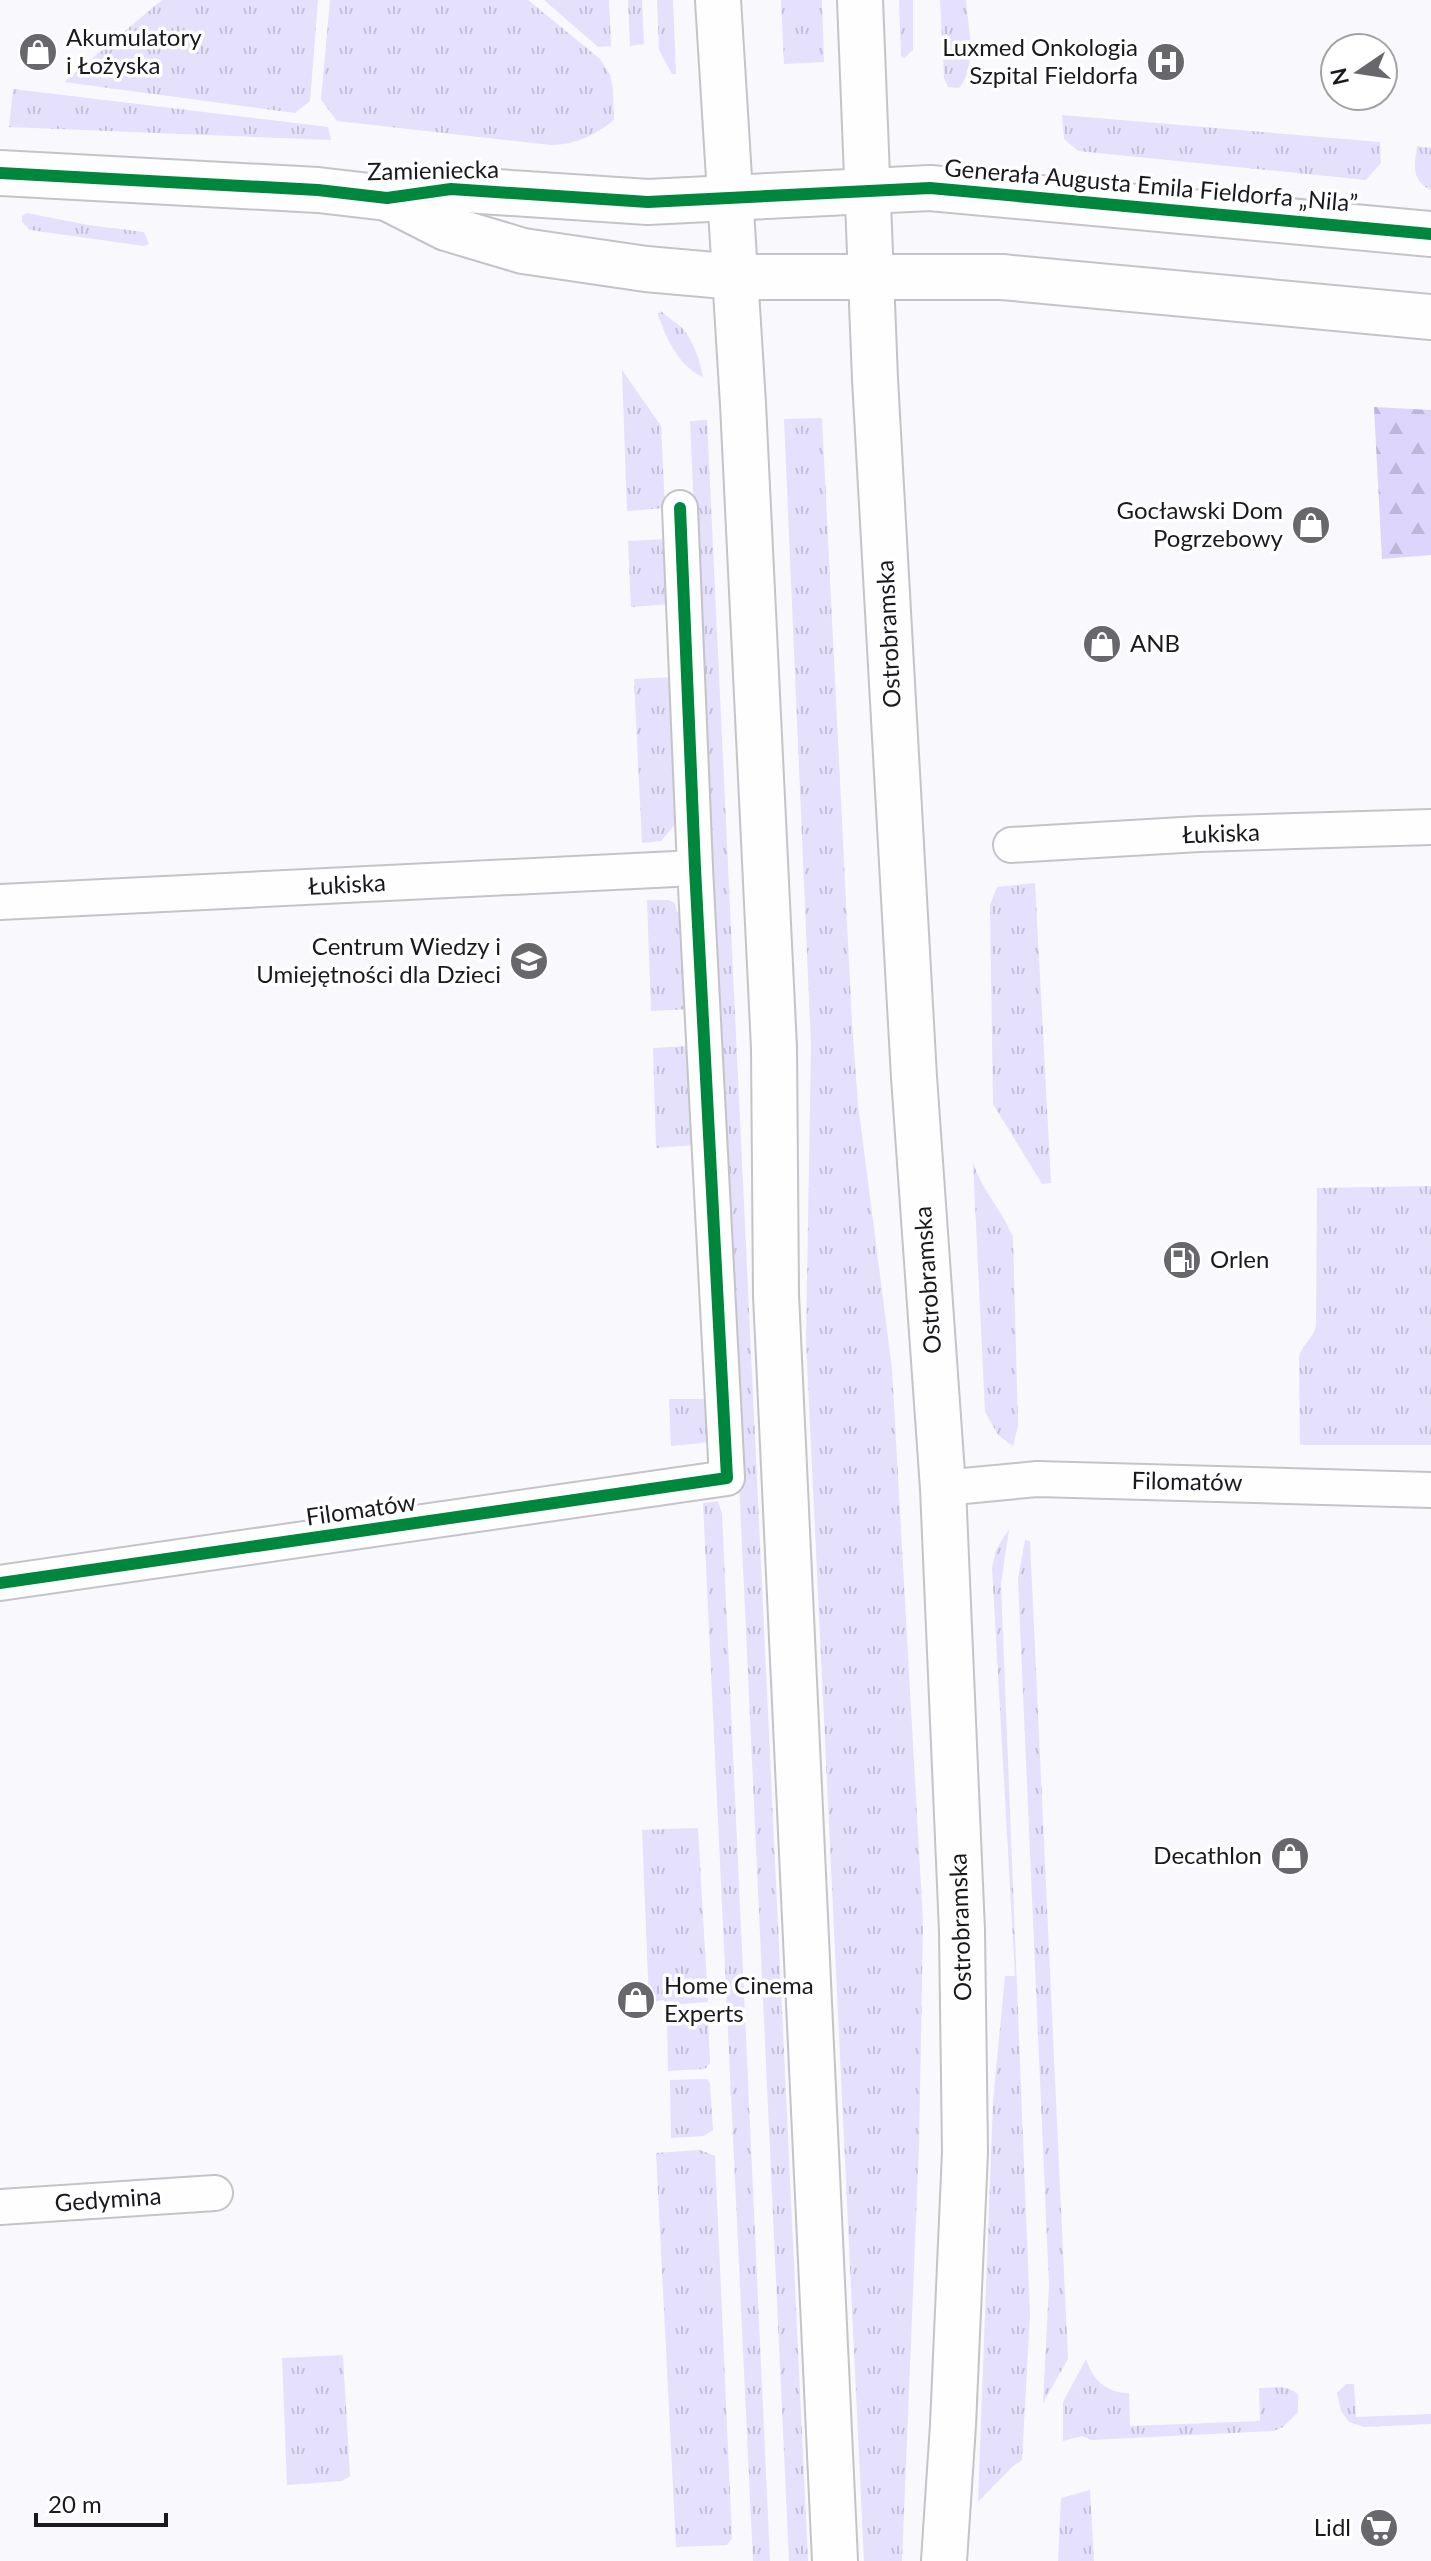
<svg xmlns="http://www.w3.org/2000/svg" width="1431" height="2561" font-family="Lato,sans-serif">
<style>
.grass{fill:url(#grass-tufts)}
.forest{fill:url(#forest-firs)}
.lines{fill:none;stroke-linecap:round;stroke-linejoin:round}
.minor-casing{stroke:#c4c4c8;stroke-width:38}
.tertiary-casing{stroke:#c4c4c8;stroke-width:48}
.primary-casing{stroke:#c4c4c8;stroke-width:48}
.minor{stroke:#fefeff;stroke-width:34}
.tertiary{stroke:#fefeff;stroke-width:44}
.primary{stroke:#fefeff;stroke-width:44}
.cycleway-casing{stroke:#fff;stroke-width:17}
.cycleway{stroke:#00873e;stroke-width:12}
.labels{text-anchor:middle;stroke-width:7;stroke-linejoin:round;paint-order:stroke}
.poi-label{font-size:24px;fill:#1a191e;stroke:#fff;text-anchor:end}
.street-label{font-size:24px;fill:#1a191e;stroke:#fff}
</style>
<defs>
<pattern id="grass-tufts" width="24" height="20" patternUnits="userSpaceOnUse" patternTransform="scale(2)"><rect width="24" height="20" fill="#e5e0fc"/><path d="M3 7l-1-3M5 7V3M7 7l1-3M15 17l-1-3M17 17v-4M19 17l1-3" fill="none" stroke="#c4c0d8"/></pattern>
<pattern id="forest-firs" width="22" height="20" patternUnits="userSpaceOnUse" patternTransform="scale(2)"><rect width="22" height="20" fill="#ddd5fc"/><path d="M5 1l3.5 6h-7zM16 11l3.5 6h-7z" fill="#bdb6d8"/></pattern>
</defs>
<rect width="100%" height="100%" fill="#f9f8fd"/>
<g class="grass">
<path d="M162,0H318L310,101L295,113L64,82Z"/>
<path d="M330,0H528L600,59L610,75L613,89L614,120C595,135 575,145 551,145L337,121L321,100Z"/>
<path d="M544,0H609L611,46L598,47Z"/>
<path d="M628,0H642L644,44L630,46Z"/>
<path d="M657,0H673L676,74H672L659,50Z"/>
<path d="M781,0H822L824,62L784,64Z"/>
<path d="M899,0H913V50L904,58L901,56Z"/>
<path d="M940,0H966C968,26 978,67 959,88L948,87L944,78Z"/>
<path d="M13,89L328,127L331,140L9,127Z"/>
<path d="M1062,115L1380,142L1381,163L1366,180L1078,151L1064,139Z"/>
<path d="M1417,146L1431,148V190C1410,180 1415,164 1417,146Z"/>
<path d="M27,213L88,225L144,232L149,244L144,246L30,230L22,222V216Z"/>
<path d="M661,311C668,318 676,322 682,328C694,341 700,361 703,377C680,368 665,337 658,314Z"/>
<path d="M622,370L661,426L665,508L627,511Z"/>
<path d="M822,418L852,1023L858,1104L892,1369L923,1922L919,2146L902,2561H864L806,1341L811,1046L784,419Z"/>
<path d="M707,420L808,2561H789L690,421Z"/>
<path d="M668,539L671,604L631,607L628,541Z"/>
<path d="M674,677L679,820L661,841L642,843L634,679Z"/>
<path d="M1035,883L1051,1183L1042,1184L993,1104L990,905L997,887Z"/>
<path d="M647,900H668L675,903L677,912L687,911L690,1009L651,1011Z"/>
<path d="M688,1046L694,1145L656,1148L653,1048Z"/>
<path d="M973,1162C981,1189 1002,1210 1013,1237L1018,1426L1013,1446L998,1435L985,1412Z"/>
<path d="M1431,1186V1445H1300L1299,1359C1301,1344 1314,1339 1316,1325L1317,1188Z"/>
<path d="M669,1399H704L710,1401L711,1442L671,1446Z"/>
<path d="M718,1501L722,1514L770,2561H753L703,1503Z"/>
<path d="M1009,1529L1001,1584L1030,2315L1022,2460L1012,2467L978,2502L993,2102L1005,1976H1015L992,1567L996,1550Z"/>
<path d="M1025,1540L1030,1541L1068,2359L1043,2403L1049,2285L1018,1579Z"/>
<path d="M698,1828L708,2002L665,2005L664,2000L649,2002L642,1830Z"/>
<path d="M704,2013L708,2016L710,2063L705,2069L668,2071L667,2015Z"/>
<path d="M707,2079L710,2084L713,2130L704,2136L671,2138L670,2080Z"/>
<path d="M700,2150L715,2156L732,2538L727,2545L676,2547L656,2153Z"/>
<path d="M343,2355L350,2476L342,2481L287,2485L282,2358Z"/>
<path d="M1086,2359C1093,2380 1106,2393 1129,2393L1130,2426L1260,2421L1259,2388C1273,2388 1288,2384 1298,2395V2412L1283,2427L1274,2431L1091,2440L1082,2436L1063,2441V2402Z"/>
<path d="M1346,2384H1354L1356,2417L1431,2414V2424L1364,2427L1349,2422L1341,2411L1337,2393Z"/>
<path d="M1090,2490L1094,2561H1058L1061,2498Z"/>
</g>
<path class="forest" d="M1374,407L1431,410V555L1382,559Z"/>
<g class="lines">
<defs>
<g id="minor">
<path d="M1011,845L1199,834L1431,827"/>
<path d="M0,902L695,868"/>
<path d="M943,1488L1037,1479L1431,1490"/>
<path d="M0,1583L727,1478L695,868L680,508"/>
<path d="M0,2207L215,2193"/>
</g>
<g id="tertiary">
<path d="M0,173L318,190L387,198L451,189L648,202L930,188L1431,234"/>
<path d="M387,198L446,228L523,251L646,269L736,277H1002L1431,317"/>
</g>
<g id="primary">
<path d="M718,0L743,404L774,1048L776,1295L835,2561"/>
<path d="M860,0L875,379L914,1077L943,1488L962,1931L965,2152L953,2425L944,2561"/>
</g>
</defs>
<use href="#minor" class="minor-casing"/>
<use href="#tertiary" class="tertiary-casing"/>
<use href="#primary" class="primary-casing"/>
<use href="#minor" class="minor"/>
<use href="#tertiary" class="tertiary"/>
<use href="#primary" class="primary"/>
<defs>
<g id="cycleway">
<path d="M0,173L318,190L387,198L451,189L648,202L930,188L1431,234"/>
<path d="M0,1583L727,1478L695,868L680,508"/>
</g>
</defs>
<use href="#cycleway" class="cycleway-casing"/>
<use href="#cycleway" class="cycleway"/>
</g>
<defs>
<symbol id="shop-disc" viewBox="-11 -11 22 22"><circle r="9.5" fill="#68676c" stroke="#fff"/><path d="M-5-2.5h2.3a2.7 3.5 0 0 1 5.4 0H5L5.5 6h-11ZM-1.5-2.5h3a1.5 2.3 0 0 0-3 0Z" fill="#fff"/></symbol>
<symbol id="hospital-disc" viewBox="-11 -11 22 22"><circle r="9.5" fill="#68676c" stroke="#fff"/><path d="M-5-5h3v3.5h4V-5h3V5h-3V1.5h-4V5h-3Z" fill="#fff"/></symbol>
<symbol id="school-disc" viewBox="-11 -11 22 22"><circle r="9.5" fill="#68676c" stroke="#fff"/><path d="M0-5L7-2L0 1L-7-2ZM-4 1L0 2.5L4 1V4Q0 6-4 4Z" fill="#fff"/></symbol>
<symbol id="fuel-disc" viewBox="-11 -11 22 22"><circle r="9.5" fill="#68676c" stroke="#fff"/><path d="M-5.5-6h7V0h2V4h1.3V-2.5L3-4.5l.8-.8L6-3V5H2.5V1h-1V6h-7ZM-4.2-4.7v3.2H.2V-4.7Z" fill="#fff"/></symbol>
<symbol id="supermarket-disc" viewBox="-11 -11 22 22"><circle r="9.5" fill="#68676c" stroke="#fff"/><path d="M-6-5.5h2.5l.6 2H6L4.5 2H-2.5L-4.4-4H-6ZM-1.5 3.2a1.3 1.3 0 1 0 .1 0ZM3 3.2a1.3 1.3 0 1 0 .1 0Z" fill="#fff"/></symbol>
</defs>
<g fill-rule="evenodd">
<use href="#shop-disc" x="16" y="30" width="44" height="44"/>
<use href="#hospital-disc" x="1144" y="40" width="44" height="44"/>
<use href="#shop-disc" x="1289" y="503" width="44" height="44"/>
<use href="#shop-disc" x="1080" y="622" width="44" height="44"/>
<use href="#school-disc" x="507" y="939" width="44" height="44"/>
<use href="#fuel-disc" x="1160" y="1238" width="44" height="44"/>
<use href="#shop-disc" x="1268" y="1834" width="44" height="44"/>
<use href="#shop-disc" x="614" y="1978" width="44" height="44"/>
<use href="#supermarket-disc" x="1357" y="2506" width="44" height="44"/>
</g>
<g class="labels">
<g class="poi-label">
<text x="66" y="46" text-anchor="start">Akumulatory<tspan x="66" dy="28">i Łożyska</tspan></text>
<text x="1138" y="56">Luxmed Onkologia<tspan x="1138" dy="28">Szpital Fieldorfa</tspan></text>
<text x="1283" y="519">Gocławski Dom<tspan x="1283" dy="28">Pogrzebowy</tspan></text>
<text x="1130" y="652" text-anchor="start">ANB</text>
<text x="501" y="955">Centrum Wiedzy i<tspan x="501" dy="28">Umiejętności dla Dzieci</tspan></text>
<text x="1210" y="1268" text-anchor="start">Orlen</text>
<text x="1262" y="1864">Decathlon</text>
<text x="664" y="1994" text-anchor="start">Home Cinema<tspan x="664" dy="28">Experts</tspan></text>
<text x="1351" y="2536">Lidl</text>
</g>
<g class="street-label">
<text transform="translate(433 171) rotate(-1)" y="8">Zamieniecka</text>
<text transform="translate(1151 186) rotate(5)" y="8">Generała Augusta Emila Fieldorfa „Nila”</text>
<text transform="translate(889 634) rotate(-93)" y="8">Ostrobramska</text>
<text transform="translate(1221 834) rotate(-2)" y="8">Łukiska</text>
<text transform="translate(347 885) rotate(-3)" y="8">Łukiska</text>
<text transform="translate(928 1280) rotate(-94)" y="8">Ostrobramska</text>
<text transform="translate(1187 1482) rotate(1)" y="8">Filomatów</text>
<text transform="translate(361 1510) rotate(-8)" y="8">Filomatów</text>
<text transform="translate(961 1927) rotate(-92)" y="8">Ostrobramska</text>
<text transform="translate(108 2200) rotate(-4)" y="8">Gedymina</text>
</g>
</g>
<g transform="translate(1359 72) rotate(257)"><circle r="38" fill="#ffffff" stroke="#a3a3a5" stroke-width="2"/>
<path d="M0-6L14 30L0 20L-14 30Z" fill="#68676c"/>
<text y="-12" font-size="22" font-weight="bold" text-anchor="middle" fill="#1a191e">N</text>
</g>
<path d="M36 2513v12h130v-12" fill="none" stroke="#1a191e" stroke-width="4"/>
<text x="48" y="2513" font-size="24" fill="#1a191e" stroke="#ffffff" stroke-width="6" paint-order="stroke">20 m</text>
</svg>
